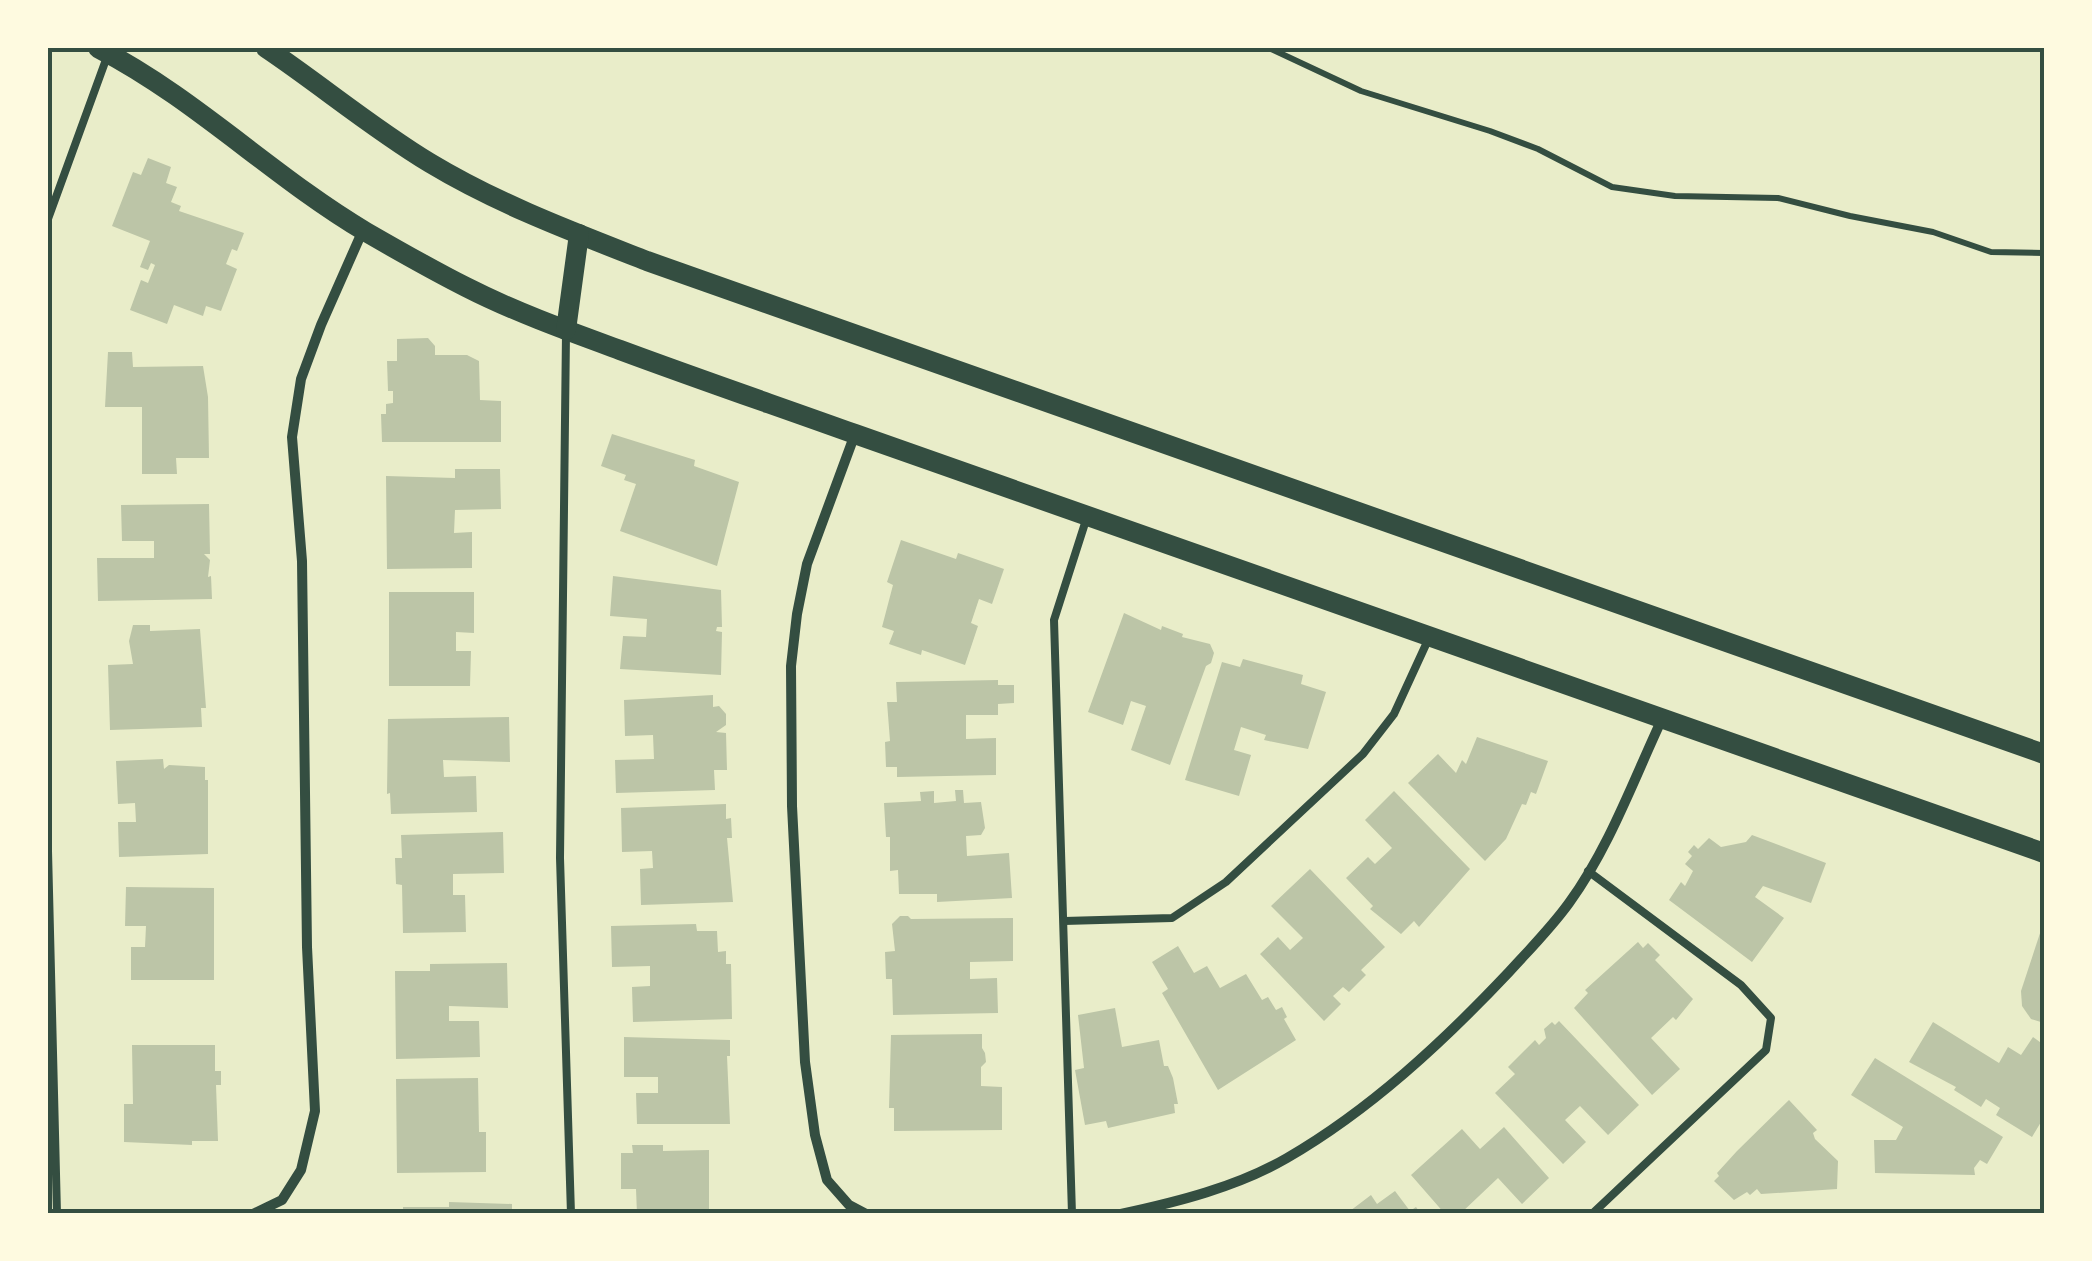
<svg xmlns="http://www.w3.org/2000/svg" width="2092" height="1261" font-family="'Public Sans',sans-serif">
<style>
.building{fill:#bcc5a7}
.lines{fill:none;stroke-linecap:round;stroke-linejoin:round}
.path{stroke:#344e41;stroke-width:6}
.service{stroke:#344e41;stroke-width:8}
.minor{stroke:#344e41;stroke-width:10}
.secondary{stroke:#344e41;stroke-width:20}
.neatline{fill:none;stroke:#344e41;stroke-width:4}
</style>
<rect width="100%" height="100%" fill="#e9edc9"/>
<g class="building">
<path d="M148,158L171,167L166,183L177,187L171,202L181,206L179,211L244,233L237,251L232,249L226,264L237,269L221,311L206,306L203,316L174,305L167,324L130,310L141,280L148,283L155,265L151,263L148,270L140,267L150,241L112,226L133,172L141,175Z"/>
<path d="M428,338L435,346V355H467L479,361L480,400L501,401V442H382L381,414H386V404L393,403V391H388L387,361H397V339Z"/>
<path d="M108,352H132L133,367L203,366L208,397L209,458H176L177,474H142V407H105Z"/>
<path d="M612,434L695,460L694,466L739,482L717,566L620,531L636,484L624,480L626,475L601,466Z"/>
<path d="M455,469H500L501,509L455,510L454,533L472,532V568L387,569L386,476L455,478Z"/>
<path d="M209,504L210,554H204L210,560L208,577L211,576L212,599L98,601L97,558H154V541H122L121,505Z"/>
<path d="M901,540L956,559L958,553L1004,569L992,604L979,599L971,623L978,626L965,665L922,650L921,655L889,644L894,631L882,627L893,585L887,582Z"/>
<path d="M613,576L721,590L722,627H717L716,631L722,632L721,675L620,669L623,636L646,637L647,619L610,616Z"/>
<path d="M389,592H474V633L456,632V651H471L470,686H389Z"/>
<path d="M1124,613L1161,630L1162,626L1183,634L1182,637L1210,644L1214,653L1211,663L1206,666L1170,765L1131,750L1146,706L1131,701L1123,725L1088,712Z"/>
<path d="M133,625H150V631L200,629L206,708H201L202,727L110,730L108,665L133,664L129,641Z"/>
<path d="M1243,659L1303,675L1301,684L1326,692L1308,749L1264,740L1266,735L1241,727L1234,750L1251,755L1239,796L1185,780L1222,662L1240,667Z"/>
<path d="M998,680V685H1014V703L998,704V715H966V739L996,738V775L897,777V767H886L885,742L890,741L887,702H897L896,682Z"/>
<path d="M713,695V707L719,706L726,714V725L716,732L726,733L727,770H714L715,790L616,793L615,760L654,759L653,735L625,736L624,700Z"/>
<path d="M509,717L510,762L443,760L444,777L476,776L477,812L391,814L390,793L387,794L388,719Z"/>
<path d="M1477,737L1548,761L1536,794L1531,792L1526,805L1522,804L1506,839L1485,861L1408,783L1438,754L1456,773L1462,760L1466,764Z"/>
<path d="M163,759L164,769L169,765L205,767V780H208V854L119,857L118,822H136L135,803L118,804L116,761Z"/>
<path d="M955,790H963L964,803L981,802L985,828L981,835L966,836L967,856L1009,853L1012,898L937,902V894H899L898,870L890,871V837H886L884,803L921,801L920,792L934,791V803L956,801Z"/>
<path d="M1394,791L1470,869L1419,927L1414,921L1401,934L1370,909L1373,906L1346,878L1368,857L1375,864L1392,848L1365,820Z"/>
<path d="M726,804V819L731,818L732,838H727L733,902L641,905L640,869L653,868L652,851L622,852L621,808Z"/>
<path d="M503,832L504,873L453,874V895H465L466,932L403,933L402,885L396,884L395,858H402L401,835Z"/>
<path d="M1752,835L1826,863L1811,903L1763,886L1755,897L1784,918L1752,962L1669,900L1681,882L1685,886L1693,871L1685,864L1692,856L1688,852L1694,845L1698,849L1709,838L1721,847L1746,842Z"/>
<path d="M1310,869L1385,947L1361,970L1366,975L1349,992L1343,987L1333,996L1341,1004L1324,1021L1260,954L1278,937L1290,950L1303,938L1271,906Z"/>
<path d="M126,887L214,888V980H131V947H145L146,926H125Z"/>
<path d="M900,916H908L911,919L1013,918V961L970,962V979L997,978L998,1013L893,1015L892,979H886L885,952L895,951L892,924Z"/>
<path d="M2044,921V1023L2031,1019L2022,1006L2021,991Z"/>
<path d="M696,924L697,931H717L718,952L726,951V964H731L732,1019L633,1022L632,987L650,986V966L612,967L611,926Z"/>
<path d="M1638,942L1643,948L1648,943L1660,955L1655,960L1693,999L1676,1020L1673,1017L1651,1038L1680,1069L1652,1095L1574,1008L1588,993L1585,990Z"/>
<path d="M1178,946L1194,973L1207,966L1220,988L1246,974L1262,1000L1268,997L1276,1010L1282,1007L1287,1017L1284,1019L1296,1040L1218,1090L1162,993L1168,989L1152,962Z"/>
<path d="M507,963L508,1008L449,1006V1021H479L480,1057L396,1059L395,971H430V964Z"/>
<path d="M1115,1008L1122,1047L1159,1040L1164,1066H1168L1173,1078L1178,1104H1174L1175,1113L1108,1128L1106,1121L1085,1125L1075,1070L1084,1068L1078,1015Z"/>
<path d="M1559,1021L1639,1105L1608,1135L1580,1106L1565,1120L1586,1142L1563,1164L1495,1093L1515,1074L1508,1067L1535,1040L1539,1045L1546,1038L1544,1029L1552,1022L1555,1025Z"/>
<path d="M1933,1022L1999,1063L2008,1047L2021,1055L2033,1037L2044,1045V1117L2032,1137L1996,1115L2000,1108L1986,1099L1981,1107L1954,1090L1956,1087L1909,1062Z"/>
<path d="M982,1034V1048L985,1053L986,1062L981,1067V1086L1002,1087V1130L894,1131V1108H889L891,1035Z"/>
<path d="M624,1037L730,1040V1056H727L730,1124H637L636,1093H658V1077H624Z"/>
<path d="M132,1045H215V1071H221V1085H216L218,1141H192V1145L124,1142V1104H133Z"/>
<path d="M1875,1058L2003,1137L1987,1164L1980,1160L1974,1168L1975,1175L1875,1173L1874,1140H1896L1903,1127L1851,1095Z"/>
<path d="M478,1078L479,1132H486V1172L397,1173L396,1079Z"/>
<path d="M1789,1100L1817,1130L1813,1133L1815,1139L1838,1161L1837,1189L1761,1194L1757,1189L1750,1195L1747,1192L1734,1200L1714,1181L1719,1176L1717,1173L1737,1151Z"/>
<path d="M1504,1127L1549,1178L1522,1204L1498,1178L1460,1214H1445L1411,1175L1462,1129L1480,1149Z"/>
<path d="M632,1145H663V1151L709,1150V1214H637L636,1189H621V1153H633Z"/>
<path d="M1395,1191L1410,1211L1416,1207L1421,1214H1346L1371,1195L1377,1204Z"/>
<path d="M449,1202L512,1204V1214H403V1207H449Z"/>
</g>
<g class="lines">
<g class="path">
<path d="M556,48H557"/>
<path d="M1269,48L1361,91L1490,131L1538,149L1612,187L1675,196L1778,198L1850,216L1933,232L1991,252L2044,253"/>
</g>
<g class="service">
<path d="M48,219L108,54"/>
<path d="M566,333L560,858L571,1214"/>
<path d="M48,851L57,1214"/>
<path d="M1588,871L1741,985L1771,1018L1766,1050L1592,1214"/>
<path d="M1064,921L1172,918L1226,882L1363,754L1394,714L1428,640"/>
<path d="M1072,1214L1054,620L1086,520"/>
</g>
<g class="minor">
<path d="M855,434L807,564L797,614L791,666L792,806L805,1062L815,1135L827,1180L849,1205L866,1214"/>
<path d="M253,1214L282,1200L301,1170L315,1111L307,947L302,561L292,437L301,379L321,325L363,230"/>
<path d="M1121,1214C1177,1202 1237,1187 1287,1158C1370,1110 1443,1042 1509,972C1529,950 1551,928 1569,903C1609,848 1633,781 1662,719"/>
</g>
<g class="secondary">
<path d="M98,48C195,98 273,177 366,232C399,251 432,270 466,287C515,312 568,331 620,350C698,379 777,406 855,434L2044,853"/>
<path d="M266,48C321,85 372,128 430,163C498,204 573,232 647,261L2044,754"/>
<path d="M566,330L579,234"/>
</g>
</g>
<rect width="2092" height="1261" fill="none" stroke="#fefae0" stroke-width="100"/>
<rect x="50" y="50" width="1992" height="1161" class="neatline"/>
</svg>
